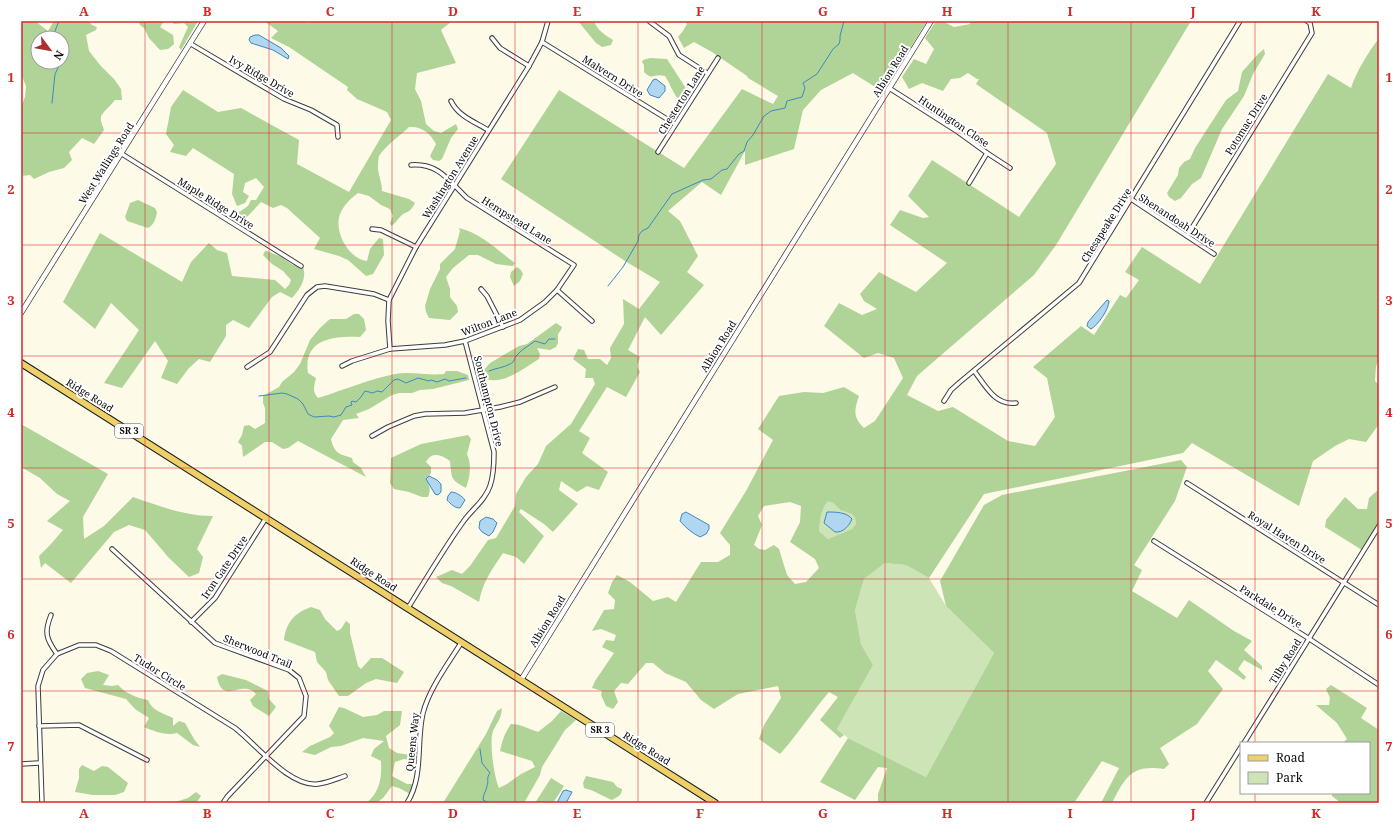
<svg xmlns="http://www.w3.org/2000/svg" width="1400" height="824" font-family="'Noto Serif',serif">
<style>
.green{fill:#cce4b6}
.forest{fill:#b0d397;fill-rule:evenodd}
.water{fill:#b1d7f0;stroke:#3e89c1}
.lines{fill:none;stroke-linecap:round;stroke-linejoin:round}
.stream{stroke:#3e89c1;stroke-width:1}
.minor-casing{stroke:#3d3d3d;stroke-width:5.5}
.tertiary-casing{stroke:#3d3d3d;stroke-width:6}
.primary-casing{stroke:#1b1b1b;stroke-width:8}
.minor{stroke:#fff;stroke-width:3.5}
.tertiary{stroke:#fff;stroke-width:4.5}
.primary{stroke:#edd168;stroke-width:6}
.grid{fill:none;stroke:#d62828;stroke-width:1;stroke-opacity:0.55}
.labels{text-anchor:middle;stroke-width:4;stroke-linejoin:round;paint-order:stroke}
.shield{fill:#fff;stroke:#545454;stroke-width:1}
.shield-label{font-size:9px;font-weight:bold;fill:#0a0a0a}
.street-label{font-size:10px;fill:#0a0a0a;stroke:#fff}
.neatline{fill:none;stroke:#d62828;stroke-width:1.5}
.grid-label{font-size:13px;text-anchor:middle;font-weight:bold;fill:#d62828}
</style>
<rect width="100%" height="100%" fill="#fdfae8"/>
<g class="green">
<path d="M828,500L833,503L840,510L852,514L855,518L856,524L852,529L828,539L819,531C820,520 821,509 828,500Z"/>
<path d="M885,563L906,565L929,578L946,606L994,653L926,777L848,738L837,729L873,665L861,644L855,610L864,579Z"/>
</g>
<g class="forest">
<path d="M21,21H35L48,31L54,21H88L92,25L97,27L96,30L86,35L89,51L100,65L114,79L121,89L122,100H115C113,103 101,114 101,117C100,121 103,126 104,130L94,144L82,138L69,152L72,160L64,168L49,172L34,179L30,175L21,176V107L25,97L26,86L21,74ZM38,38H62V62H38Z"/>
<path d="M141,21H164L160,27L173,35L174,44L168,49L160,50L149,38L144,28L139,24Z"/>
<path d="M172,21H198L181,50L179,47L188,27L184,23L174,24Z"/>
<path d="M264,21H295L309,23L310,21H409L412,22L414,21H452L441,30L456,63L417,73L415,89L421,101L426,124L434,131L441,133L456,124L458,129L451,138L442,159L439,161L433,160L430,156L436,144C430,133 422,126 409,127C401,135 385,146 379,156C378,160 378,165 378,169C379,177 382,183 382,191L409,199L415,203C409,215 406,210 400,217C396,221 397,222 391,226L390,223L393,216L390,209L381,205L369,196L358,193C351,198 345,204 341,212C332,229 348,259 367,261L370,249L379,238L383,239L384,255L373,274L366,276L348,260L339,256L314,249L320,238L287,208L281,205L273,208L261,202L248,216L240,222L232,217L248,206L251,200H256L264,187L256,178L245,183L243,192L249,196L245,203L237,206L232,194L234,174L193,148L186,156L170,152L174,145L166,134L171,107L183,90L218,112L241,108L299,140L297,164L349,192L391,120L387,112L357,99L347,90L348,87L289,47L271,38L278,31Z"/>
<path d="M578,21H594C597,30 605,35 613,40L611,45L602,47L596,43Z"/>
<path d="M685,21H927L883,92L853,73L821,90L803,110L794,149L745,165V151L721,195L702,182L668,211L680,221L698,256L687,272L704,285L661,335L645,317L628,350L640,357L637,366L640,372L626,397L607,387L579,431L590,438L582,453L608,472L599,490L587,486L577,492L561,481L559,490L578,504L553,532L544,524L521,509L519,512L544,536L524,564L516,557L503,553C491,571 483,581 479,602L451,586L442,583L436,577L452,570L462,574L470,566L488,540L496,538L515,506L516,494L526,477L538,464L546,446L571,424L595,384L593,378H585L586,369L573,359L578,349L584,350L588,359H600L607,365L611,358L610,348L624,324L623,299L639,309L660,282L625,261L501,179L559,90L684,168L742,89L773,104L778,96L748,78L747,76L712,52L694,42L684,48L678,37L683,31L687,24Z"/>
<path d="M936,21H942L954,27L970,24L971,21H1191L1056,245L1034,275L917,376L907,395L938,411L953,407L1008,441L1035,446L1055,417L1047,378L1033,367L1081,326L1094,335L1120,295L1126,298L1139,280L1125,272L1142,247L1200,284L1328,74L1351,88C1357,70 1368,53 1379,38V360L1376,366L1375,381L1379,385V424L1366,442L1349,439L1335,446L1313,461L1299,506L1192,443L1183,453L984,494L929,578L906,565L885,563L864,579L855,610L861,644L873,665L837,729L844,735L840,738L820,720L838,697L829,692C812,712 798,734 780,754L759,739L764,725L781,698L778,686L738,694L714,709L701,700L686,682L665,673L653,663H646L628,684L621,683L614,691L618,702L613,709L606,706L601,695L602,691L592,688L595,681L614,653L602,647L606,640L614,641L616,635L601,629L592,631L604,610L614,609L615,600L608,593L612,582L617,575L630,582L653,601L668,597L676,602L701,562H718L730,555V545L720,533L746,491L773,440L758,429L779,396L804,392L823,393L844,387L859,396C854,410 853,418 864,428L875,421L903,378L894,358L878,353L864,358L824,326L839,303L862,315L877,309L864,301L860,294L879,272L916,292L947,263L890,225L900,210L923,218L929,217L908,196L932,160L1019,217L1056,164L1047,133L976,84L979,79H977L968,73L960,78L951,79L943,91L922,83L909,89L902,77L914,59L926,64L934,49L925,38ZM828,501L833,503L840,510L852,514L855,518L856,524L852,529L828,539L819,531C820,520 821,509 828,501ZM790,502L801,506L800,522L790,542L815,559L819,568L806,582L795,584L787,575L779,549L774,545L765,550L759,549L754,545L762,525L758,516L764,506Z"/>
<path d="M1264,49L1265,54L1253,74L1244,96L1222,129L1201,178L1192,184L1181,198L1175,201L1169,197L1167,193L1178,175L1179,168L1184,162L1190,159L1195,148L1226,100L1238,91L1242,72L1258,54Z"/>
<path d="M650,58L667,59L687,90L685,96L682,99L677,98C672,91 670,83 665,76C653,73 653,81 644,72V65L642,62L643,60Z"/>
<path d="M138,200L155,208L157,212C156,218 154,225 148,228L127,221L125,217L130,203Z"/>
<path d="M459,228C481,233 497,250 515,263L513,266L496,264L478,255H469L453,268L446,277L450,289V297L457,306L458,312L450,320L429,318L426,312L425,306L430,289L440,269V264L455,249L460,231Z"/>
<path d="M100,233L182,282L191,262L209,243L217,250L227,253L232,276L275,280L285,289L289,285L291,280L283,271L272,264L263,255L265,251H267C271,253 275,254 279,256C287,259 292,269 302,264C308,277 301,288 292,298L280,292L272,297L249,328L233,320L226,325V336L210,362L199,359L189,368L177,384L161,378L168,361L155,341L122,388L104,383L139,330L111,303L95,329L63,302Z"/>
<path d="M517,267L521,270L523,274L520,281L514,286L510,277L511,272Z"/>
<path d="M354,314H359L364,319L366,330L360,337C333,336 303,339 308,373L316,378C314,386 312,392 318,398C344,390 369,379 395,374C411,371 428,376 444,374L446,371H457L468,375L469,380L433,389L420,390L412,393H399L392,395L369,409L356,414L359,418L343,420L331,439C334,453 339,454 352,458L353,462L361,468L366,477L298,441L288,448L283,449L272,442H265L243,457L242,446L238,442L242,435L244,426L249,425L255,429L265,423V408L263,403V396L279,387L282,382L294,372L300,364L310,340L320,328L330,319H346Z"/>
<path d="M556,323L562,327L561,330L558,334V343L556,347L550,350L537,348L540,354L539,359C524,368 500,388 482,377L483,371L490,363L519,346L527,344Z"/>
<path d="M21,424L108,474L83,517L84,539L104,526L133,497C159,506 185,516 213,516L197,549L203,557L199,573L189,577L169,558L145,530L129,525L114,532L71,583L45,563L41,568L39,556L51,544L63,530L47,521L70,501L57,494L40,478L21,467Z"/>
<path d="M468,435L471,439L467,454C472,465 470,477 466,488C450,479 452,479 450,461C442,455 432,451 426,462L431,467V473L426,479C430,486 431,490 428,497H422L409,492L394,489L390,483L391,458L421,444Z"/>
<path d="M1181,460L1187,467L1175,501L1134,565L1142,570L1132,591L1177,618L1189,600L1234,631L1252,641L1244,650L1262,666V670L1244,660L1238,669L1246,677L1244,680L1216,660L1208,671L1223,689L1197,724L1160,748L1169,764L1164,769C1132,764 1125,777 1112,803H1101L1119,768L1102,761L1074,803H878V794L887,768L878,767L855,800L820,782L848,738L926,777L994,653L946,606L940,581L984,505L1002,495Z"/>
<path d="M1379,489V522L1362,550L1325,527L1326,520L1345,497L1358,509H1367L1369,498Z"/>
<path d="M311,607L320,610L325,619L337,631L341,629L346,621L350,624V633L358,666L361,669L371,658H382L404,672L397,683L376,679L366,683L348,696H339L328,680L326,672L317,662L315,652L284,640C286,623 294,613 311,607Z"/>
<path d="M98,671L109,675L103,685L112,686L118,685C125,693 137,698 148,700C152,711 163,713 173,718V726L179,721L185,723L194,739L200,747L193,745L177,733C165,736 154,731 144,727L149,718L135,709L126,699L85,688L81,679L87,673Z"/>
<path d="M222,674L246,680L268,691L269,699L276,707L269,716L253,706L250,700L256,694C256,694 252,690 251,690C237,684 222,703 217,677Z"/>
<path d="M1331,685L1367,708L1361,718L1379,730V803H1341L1332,796V793H1369V743H1343L1347,739L1337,723L1316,705H1329L1330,698L1326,689Z"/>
<path d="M339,707L344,708L363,717L377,715L384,711H402L400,725L386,736L389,748L397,753L411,755L410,760L404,759L395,762L392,776L407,784H413L410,794L399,788L392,786L383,798L376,803H366C380,793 382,777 381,761L371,756L374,749L384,741L363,738L341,746L331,747L315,755L302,752L310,746L330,737L334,733L329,726Z"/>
<path d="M502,708C501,720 497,722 493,731C489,742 494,777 499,788L507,784L521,774L535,767L532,761L500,751C502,741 505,732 511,724C521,724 529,729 538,732L552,721L561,711L576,720L565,730L557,743L542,767L540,775L524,803H443L486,734L497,711Z"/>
<path d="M82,765L94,771L102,766L108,767L128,783L124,792L115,795H93L75,792L79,778V769Z"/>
<path d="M586,776L613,782L617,787L622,789C622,796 617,797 612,800C602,796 596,791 584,788L583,783Z"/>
<path d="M551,778L564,786L553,803H535Z"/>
<path d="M196,792L201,796L196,803H172L188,798Z"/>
</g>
<g class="water">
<path d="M255,35H259L281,48L289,56L288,59L273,50L251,43L249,40L250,37Z"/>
<path d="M656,79L665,86V91L659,98L650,95L647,90L653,80Z"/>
<path d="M1107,300L1109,301C1109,309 1098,325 1091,329L1087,326L1088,322Z"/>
<path d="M429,476L437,480L441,484V492L438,495L435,494L426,479Z"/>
<path d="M451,492C456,492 462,496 465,500L460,508C454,508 451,504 447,500L448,496Z"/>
<path d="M686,512L709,525V529L706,534L700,537C692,533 686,528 680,521L682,514Z"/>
<path d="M827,512C835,512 847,512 852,519C849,526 843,533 835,532L824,523Z"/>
<path d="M486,517L493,519L497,523L493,532L489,536L482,532L479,528L480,521Z"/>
<path d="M566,790L572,792L566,803H557L563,791Z"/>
</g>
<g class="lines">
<g class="stream">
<path d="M59,21L55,31L62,38"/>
<path d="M62,39V52"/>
<path d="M52,103L55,74L58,68L59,62"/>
<path d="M608,286L623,267L638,241L639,235L642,231L648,228L672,194L703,180L711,179L722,170L727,169L739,154L744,151L747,142L753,135L764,116L771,111L785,108L787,101L802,97L805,88L803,83L817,74L833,49L839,44L840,40V36L844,21"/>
<path d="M489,371C496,368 503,368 510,364C515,362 514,358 517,355C522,349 530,345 535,341L545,344L549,339H555"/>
<path d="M259,396L282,393L287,394L298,399L303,404L308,414L314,417L329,416L334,417L341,415L346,407L352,405L351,402L352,401L356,402L361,397L365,391L373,393L377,391L382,392L394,380L398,379L406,383L418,378L429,381L431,380L437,382L445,379L449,381L466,378"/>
<path d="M480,749L482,763L490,773C486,778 489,781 487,786C486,792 483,794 483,800L489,803"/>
</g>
<defs>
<g id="minor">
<path d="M649,21L669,36L679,55L707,73"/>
<path d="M492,38L500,48L529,66"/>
<path d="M542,42L675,124"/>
<path d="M191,44L284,99L311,110L337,125L338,137"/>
<path d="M889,88L958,132L987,153L1010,168"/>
<path d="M451,101C458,116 475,122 488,130"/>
<path d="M658,152L718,58"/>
<path d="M122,154L301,266"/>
<path d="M969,183L987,153"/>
<path d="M1131,199L1214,254"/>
<path d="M372,229L381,230L416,247"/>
<path d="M1187,236L1312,33L1310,23L1307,21"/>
<path d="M481,289L487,296L503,327"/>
<path d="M557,290L592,321"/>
<path d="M390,349L388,321L389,300L416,247L529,66L542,42L548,21"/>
<path d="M342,366L352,361L390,349L445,345L465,341L520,320L545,302L557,290L574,265L467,198C449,181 439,163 411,165"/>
<path d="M247,367L270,352L307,295L317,287L325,286L374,294L389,300"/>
<path d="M974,371C986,386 995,406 1016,403"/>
<path d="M944,401L951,390L960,382L1079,283L1240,21"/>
<path d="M372,436L388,427L414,416L425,414L465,413L500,407L520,402L555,387"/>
<path d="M1187,483L1379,605"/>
<path d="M1154,541L1308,638L1379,685"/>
<path d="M112,549L215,643L289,670L299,678L306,696L304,716L227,797L223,803"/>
<path d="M408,608C426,579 443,550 463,522C471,510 485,501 490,486C494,475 494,463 494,452L465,341"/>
<path d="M51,615C44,632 46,639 57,654"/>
<path d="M191,622L215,598L266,518"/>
<path d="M39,726L79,725L147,760"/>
<path d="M1244,743L1379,526"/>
<path d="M21,764L39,763"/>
<path d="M42,803L38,686L43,670L57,654L79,645H96L111,651L235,728C257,745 289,787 318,784C327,783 336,779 345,776"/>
<path d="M407,803C424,776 416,743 423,713C429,689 448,664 461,643"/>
<path d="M1206,803L1241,747"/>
</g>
<g id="tertiary">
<path d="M21,313L204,21"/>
<path d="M521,680L931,21"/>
</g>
<path id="primary" d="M21,363L715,803"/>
</defs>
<use href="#minor" class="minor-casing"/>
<use href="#tertiary" class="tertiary-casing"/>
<use href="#primary" class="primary-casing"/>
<use href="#minor" class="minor"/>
<use href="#tertiary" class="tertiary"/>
<use href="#primary" class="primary"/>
</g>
<path class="grid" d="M145,21V803M269,21V803M392,21V803M515,21V803M638,21V803M762,21V803M885,21V803M1008,21V803M1131,21V803M1255,21V743M21,133H1379M21,245H1379M21,356H1379M21,468H1379M21,579H1379M21,691H1379M1255,793V803"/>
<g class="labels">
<g class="shield">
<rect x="115" y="424" width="28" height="14" rx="3"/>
<rect x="586" y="723" width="28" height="14" rx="3"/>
</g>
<g class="shield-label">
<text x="129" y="434">SR 3</text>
<text x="600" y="733">SR 3</text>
</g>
<g class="street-label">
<text transform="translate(890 71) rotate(-58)" y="4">Albion Road</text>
<text transform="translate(262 76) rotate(30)" y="4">Ivy Ridge Drive</text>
<text transform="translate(613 76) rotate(32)" y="4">Malvern Drive</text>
<text transform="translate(681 100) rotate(-58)" y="4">Chesterton Lane</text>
<text transform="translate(954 121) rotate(34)" y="4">Huntington Close</text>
<text transform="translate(1246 124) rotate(-58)" y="4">Potomac Drive</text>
<text transform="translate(106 163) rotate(-58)" y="4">West Wallings Road</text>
<text transform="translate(450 177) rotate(-58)" y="4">Washington Avenue</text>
<text transform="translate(216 203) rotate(32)" y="4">Maple Ridge Drive</text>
<text transform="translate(517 220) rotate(32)" y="4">Hempstead Lane</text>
<text transform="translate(1177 220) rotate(33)" y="4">Shenandoah Drive</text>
<text transform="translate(1106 225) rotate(-58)" y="4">Chesapeake Drive</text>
<text transform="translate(489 322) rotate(-21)" y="4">Wilton Lane</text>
<text transform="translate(718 346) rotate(-58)" y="4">Albion Road</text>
<text transform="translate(90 395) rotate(32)" y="4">Ridge Road</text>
<text transform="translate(489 401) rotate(76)" y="4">Southampton Drive</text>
<text transform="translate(1287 537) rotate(32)" y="4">Royal Haven Drive</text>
<text transform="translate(224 567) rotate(-56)" y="4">Iron Gate Drive</text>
<text transform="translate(374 574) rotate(33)" y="4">Ridge Road</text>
<text transform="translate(1271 606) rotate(32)" y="4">Parkdale Drive</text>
<text transform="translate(547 621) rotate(-58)" y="4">Albion Road</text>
<text transform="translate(258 651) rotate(22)" y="4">Sherwood Trail</text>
<text transform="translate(1285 661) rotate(-58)" y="4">Tilby Road</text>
<text transform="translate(160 672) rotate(32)" y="4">Tudor Circle</text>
<text transform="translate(412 742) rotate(-84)" y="4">Queens Way</text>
<text transform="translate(647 748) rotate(32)" y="4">Ridge Road</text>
</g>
</g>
<rect width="1400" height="824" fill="none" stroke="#ffffff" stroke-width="44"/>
<rect x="1240" y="742" width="130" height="52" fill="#ffffff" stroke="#9d9d9d"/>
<rect x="1248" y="755" width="20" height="6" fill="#edd168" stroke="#9d9d9d"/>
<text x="1276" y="762" font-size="12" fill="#0a0a0a">Road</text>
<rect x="1248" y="772" width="20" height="12" fill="#cce4b6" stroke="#9d9d9d"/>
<text x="1276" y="782" font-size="12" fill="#0a0a0a">Park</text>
<g transform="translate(50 50) rotate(122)"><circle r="19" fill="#ffffff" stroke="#9d9d9d"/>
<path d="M0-3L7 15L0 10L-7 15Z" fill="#ad2e31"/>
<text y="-6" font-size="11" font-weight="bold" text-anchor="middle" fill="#0a0a0a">N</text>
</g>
<rect x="22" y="22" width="1356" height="780" class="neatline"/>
<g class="grid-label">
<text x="84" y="16">A</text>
<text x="207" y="16">B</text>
<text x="330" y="16">C</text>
<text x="453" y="16">D</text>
<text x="577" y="16">E</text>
<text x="700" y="16">F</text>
<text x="823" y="16">G</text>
<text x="947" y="16">H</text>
<text x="1070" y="16">I</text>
<text x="1193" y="16">J</text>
<text x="1316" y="16">K</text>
<text x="11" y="82">1</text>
<text x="1389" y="82">1</text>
<text x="11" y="194">2</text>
<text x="1389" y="194">2</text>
<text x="11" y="305">3</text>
<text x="1389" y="305">3</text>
<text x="11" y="417">4</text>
<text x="1389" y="417">4</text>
<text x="11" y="528">5</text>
<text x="1389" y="528">5</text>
<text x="11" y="639">6</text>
<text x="1389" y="639">6</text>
<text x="11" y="751">7</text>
<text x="1389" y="751">7</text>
<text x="84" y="818">A</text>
<text x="207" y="818">B</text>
<text x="330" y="818">C</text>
<text x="453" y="818">D</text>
<text x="577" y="818">E</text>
<text x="700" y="818">F</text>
<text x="823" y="818">G</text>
<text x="947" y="818">H</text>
<text x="1070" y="818">I</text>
<text x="1193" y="818">J</text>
<text x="1316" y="818">K</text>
</g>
</svg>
